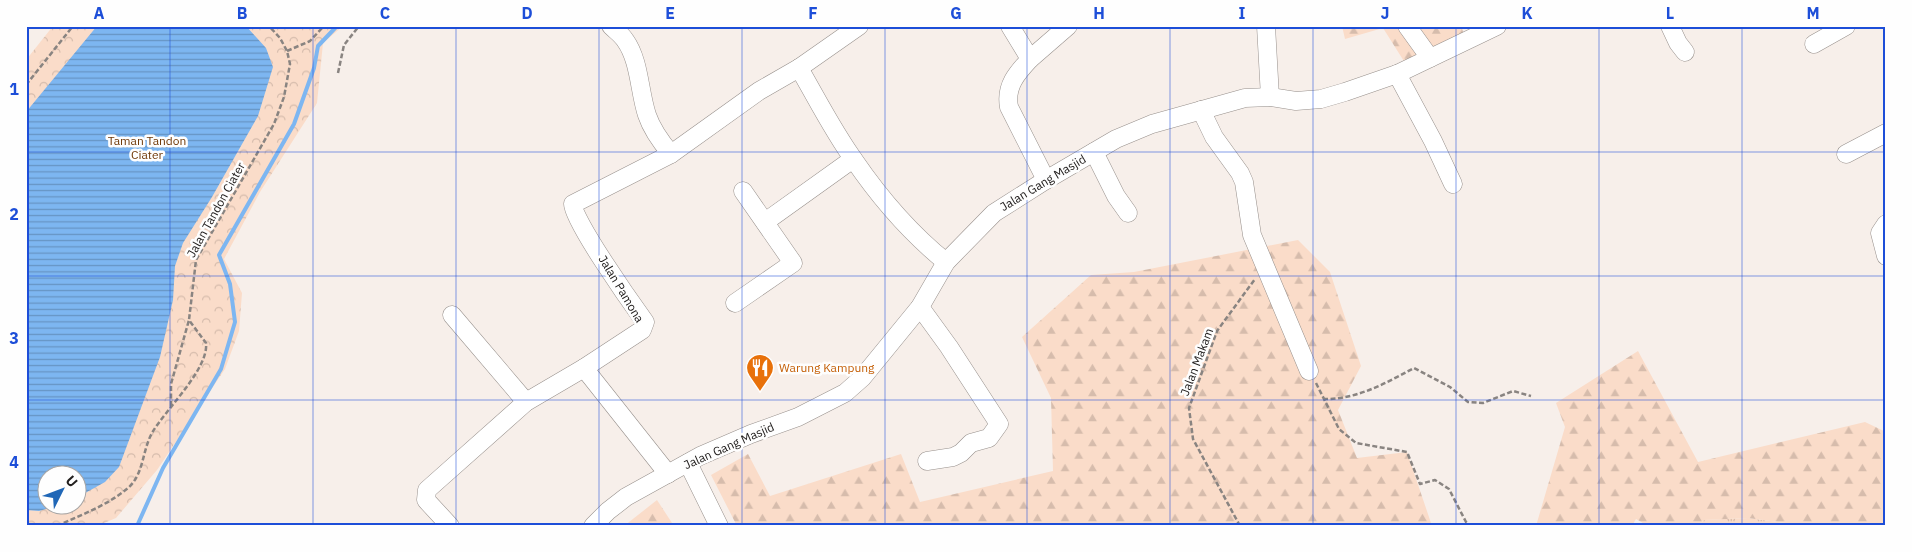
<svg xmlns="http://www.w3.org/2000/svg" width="1912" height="552" font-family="'IBM Plex Sans',sans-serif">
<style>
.grass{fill:url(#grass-tufts)}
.forest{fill:url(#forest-firs)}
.park{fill:url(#park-crowns);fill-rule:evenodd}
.water{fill:url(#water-rules)}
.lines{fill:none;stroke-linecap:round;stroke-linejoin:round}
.stream{stroke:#7db6f1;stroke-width:4}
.minor-casing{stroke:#97908c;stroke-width:19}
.path{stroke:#898481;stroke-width:2.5;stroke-dasharray:5 2.5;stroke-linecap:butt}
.minor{stroke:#fff;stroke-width:18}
.grid{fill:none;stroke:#1d4ed8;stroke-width:1;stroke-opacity:0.55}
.labels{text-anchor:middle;stroke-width:5;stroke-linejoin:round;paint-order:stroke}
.park-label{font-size:12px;fill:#6e3706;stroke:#fefefe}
.street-label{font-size:12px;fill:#23201f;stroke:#fefefe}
.food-label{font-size:12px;fill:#c56008;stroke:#fefefe;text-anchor:start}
.neatline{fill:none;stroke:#1d4ed8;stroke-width:2}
.grid-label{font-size:16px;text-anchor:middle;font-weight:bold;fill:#1d4ed8}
</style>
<defs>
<pattern id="grass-tufts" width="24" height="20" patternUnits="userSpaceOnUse" patternTransform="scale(1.25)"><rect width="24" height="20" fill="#fadcc9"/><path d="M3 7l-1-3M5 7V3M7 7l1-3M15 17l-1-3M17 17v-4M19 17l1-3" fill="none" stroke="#d6bcac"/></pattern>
<pattern id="forest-firs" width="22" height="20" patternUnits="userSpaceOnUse" patternTransform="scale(1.25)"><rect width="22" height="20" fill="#fadcc9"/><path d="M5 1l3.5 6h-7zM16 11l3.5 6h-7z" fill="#d6bcac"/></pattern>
<pattern id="park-crowns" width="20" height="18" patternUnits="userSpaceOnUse" patternTransform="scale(1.25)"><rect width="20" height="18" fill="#fadcc9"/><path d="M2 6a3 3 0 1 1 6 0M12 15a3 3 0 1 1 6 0" fill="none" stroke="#d6bcac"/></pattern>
<pattern id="water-rules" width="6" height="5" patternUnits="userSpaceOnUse" patternTransform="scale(1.25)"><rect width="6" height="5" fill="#7db6f1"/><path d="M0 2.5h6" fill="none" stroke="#6694c3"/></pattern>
</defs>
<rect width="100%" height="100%" fill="#f7efea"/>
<path class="grass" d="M1748,518L1807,526H1697L1704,520Z"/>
<g class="forest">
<path d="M1342,26H1461L1465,37L1407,66L1383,28L1345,39Z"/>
<path d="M1298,240L1330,272L1361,366L1338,410L1357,458L1407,452L1432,526H737L711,475L748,454L770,496L901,454L920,502L1053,471L1051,398L1022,337L1091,275L1134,272Z"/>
<path d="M1638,351L1698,462L1865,422L1886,432V526H1807L1748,518L1704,520L1697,526H1648L1636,519L1632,526H1536L1565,427L1556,403Z"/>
<path d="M657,500L674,526H624Z"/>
</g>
<path class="park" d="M53,26H343L323,43L317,103L260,192L224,259L242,293L239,331L225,369L157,470L116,518L97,526H26V60ZM48,474H78V504H48Z"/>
<path class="water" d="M97,26H246L266,48L273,67L258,116L212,197L183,243L175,266L173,300L160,357L119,467L105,482L78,497V474H48V504L60,505L39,511L26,510V112Z"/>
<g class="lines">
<path class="stream" d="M137,526L163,468L221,369L235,322L230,284L219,255L294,124L314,68L318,46L337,26"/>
<defs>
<g id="minor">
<path d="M611,26C616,31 621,34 625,40C640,61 639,91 647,115C652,130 661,142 671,154"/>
<path d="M1010,26L1030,59C1017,73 1005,86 1009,107L1046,180"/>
<path d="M1266,26L1270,97"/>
<path d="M1407,26L1430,58"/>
<path d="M1670,26L1678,43L1685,52"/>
<path d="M1814,44L1846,26"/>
<path d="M1030,59L1068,26"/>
<path d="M799,68C817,99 833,131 854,160C880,198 910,233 946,262"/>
<path d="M1397,74L1433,141L1453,184"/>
<path d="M1201,110L1214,137L1240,173L1244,182L1252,235L1309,371"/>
<path d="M1094,152L1116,196L1128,213"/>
<path d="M1846,154L1886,133"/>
<path d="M765,222L853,159"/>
<path d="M1886,224L1880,233L1886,256"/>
<path d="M735,303L793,263L743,191"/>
<path d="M920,307L949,347L999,424L989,438L971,443L961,453L953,457L927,461"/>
<path d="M452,315L526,402"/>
<path d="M584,368L668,474"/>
<path d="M688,463L719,526"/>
<path d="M450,526L426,500L427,490L526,402L584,368L642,330L645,322C632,304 572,219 573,204L671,154L759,91L799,68L859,26"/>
<path d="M593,526L608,511L626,497L700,456L751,434L798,417L845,393L862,378L920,307L946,262L994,213L1046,180L1116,139L1152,124L1245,98L1270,97L1296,101L1321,99L1345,92L1397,74L1497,26"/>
</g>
</defs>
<use href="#minor" class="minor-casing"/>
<g class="path">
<path d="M287,51L310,41L324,26"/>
<path d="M338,73L344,45L359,26"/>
<path d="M26,85L73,26"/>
<path d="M1316,383L1339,429L1356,443L1407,452L1420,484L1435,480L1449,489L1466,522L1470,526"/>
<path d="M1323,399C1356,400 1386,383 1414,368L1450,387L1468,402L1483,403L1513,391L1531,396"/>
<path d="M171,406V384L189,320"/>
<path d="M57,526C81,515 108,505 128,488C144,474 142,451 152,433C165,410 209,369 206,343L189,320L196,260L274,124L284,97L290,64L287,51L280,38L269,26"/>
<path d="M1240,526L1193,439L1189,408L1217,331L1255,279"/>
</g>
<use href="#minor" class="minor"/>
</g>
<path class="grid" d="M170,26V526M313,26V526M456,26V526M599,26V526M742,26V526M885,26V526M1027,26V526M1170,26V526M1313,26V526M1456,26V526M1599,26V526M1742,26V526M26,152H1886M26,276H1886M26,400H1886"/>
<defs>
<symbol id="restaurant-pin" viewBox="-11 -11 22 30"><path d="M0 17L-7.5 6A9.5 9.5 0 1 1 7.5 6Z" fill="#e8710a" stroke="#fefefe"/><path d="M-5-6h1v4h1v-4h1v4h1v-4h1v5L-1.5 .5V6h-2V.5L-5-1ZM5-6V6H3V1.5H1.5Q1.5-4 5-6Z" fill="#fff"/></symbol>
</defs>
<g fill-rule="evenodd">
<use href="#restaurant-pin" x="744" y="352" width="32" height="43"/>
</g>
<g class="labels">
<g class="park-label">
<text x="147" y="145">Taman Tandon<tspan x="147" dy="14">Ciater</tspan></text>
</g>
<g class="street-label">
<text transform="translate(1043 183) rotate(-31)" y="4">Jalan Gang Masjid</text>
<text transform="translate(216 210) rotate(-61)" y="4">Jalan Tandon Ciater</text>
<text transform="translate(621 289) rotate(59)" y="4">Jalan Pamona</text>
<text transform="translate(1197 362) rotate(-69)" y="4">Jalan Makam</text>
<text transform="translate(729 446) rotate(-24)" y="4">Jalan Gang Masjid</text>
</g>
<g class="food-label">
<text x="779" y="372">Warung Kampung</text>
</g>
</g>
<rect width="1912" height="552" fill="none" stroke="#fefefe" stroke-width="55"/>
<g transform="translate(62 490) rotate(48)"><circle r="24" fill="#fefefe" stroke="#a6a5a5"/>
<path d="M0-4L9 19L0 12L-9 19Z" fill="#2067b7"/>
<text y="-8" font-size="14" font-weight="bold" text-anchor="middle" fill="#23201f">U</text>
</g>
<rect x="28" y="28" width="1856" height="496" class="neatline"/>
<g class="grid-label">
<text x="99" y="19">A</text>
<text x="242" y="19">B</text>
<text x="385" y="19">C</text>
<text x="527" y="19">D</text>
<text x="670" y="19">E</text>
<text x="813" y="19">F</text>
<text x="956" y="19">G</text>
<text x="1099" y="19">H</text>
<text x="1242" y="19">I</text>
<text x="1385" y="19">J</text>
<text x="1527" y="19">K</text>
<text x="1670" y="19">L</text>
<text x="1813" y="19">M</text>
<text x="14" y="95">1</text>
<text x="14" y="220">2</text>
<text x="14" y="344">3</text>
<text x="14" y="468">4</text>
</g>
</svg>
